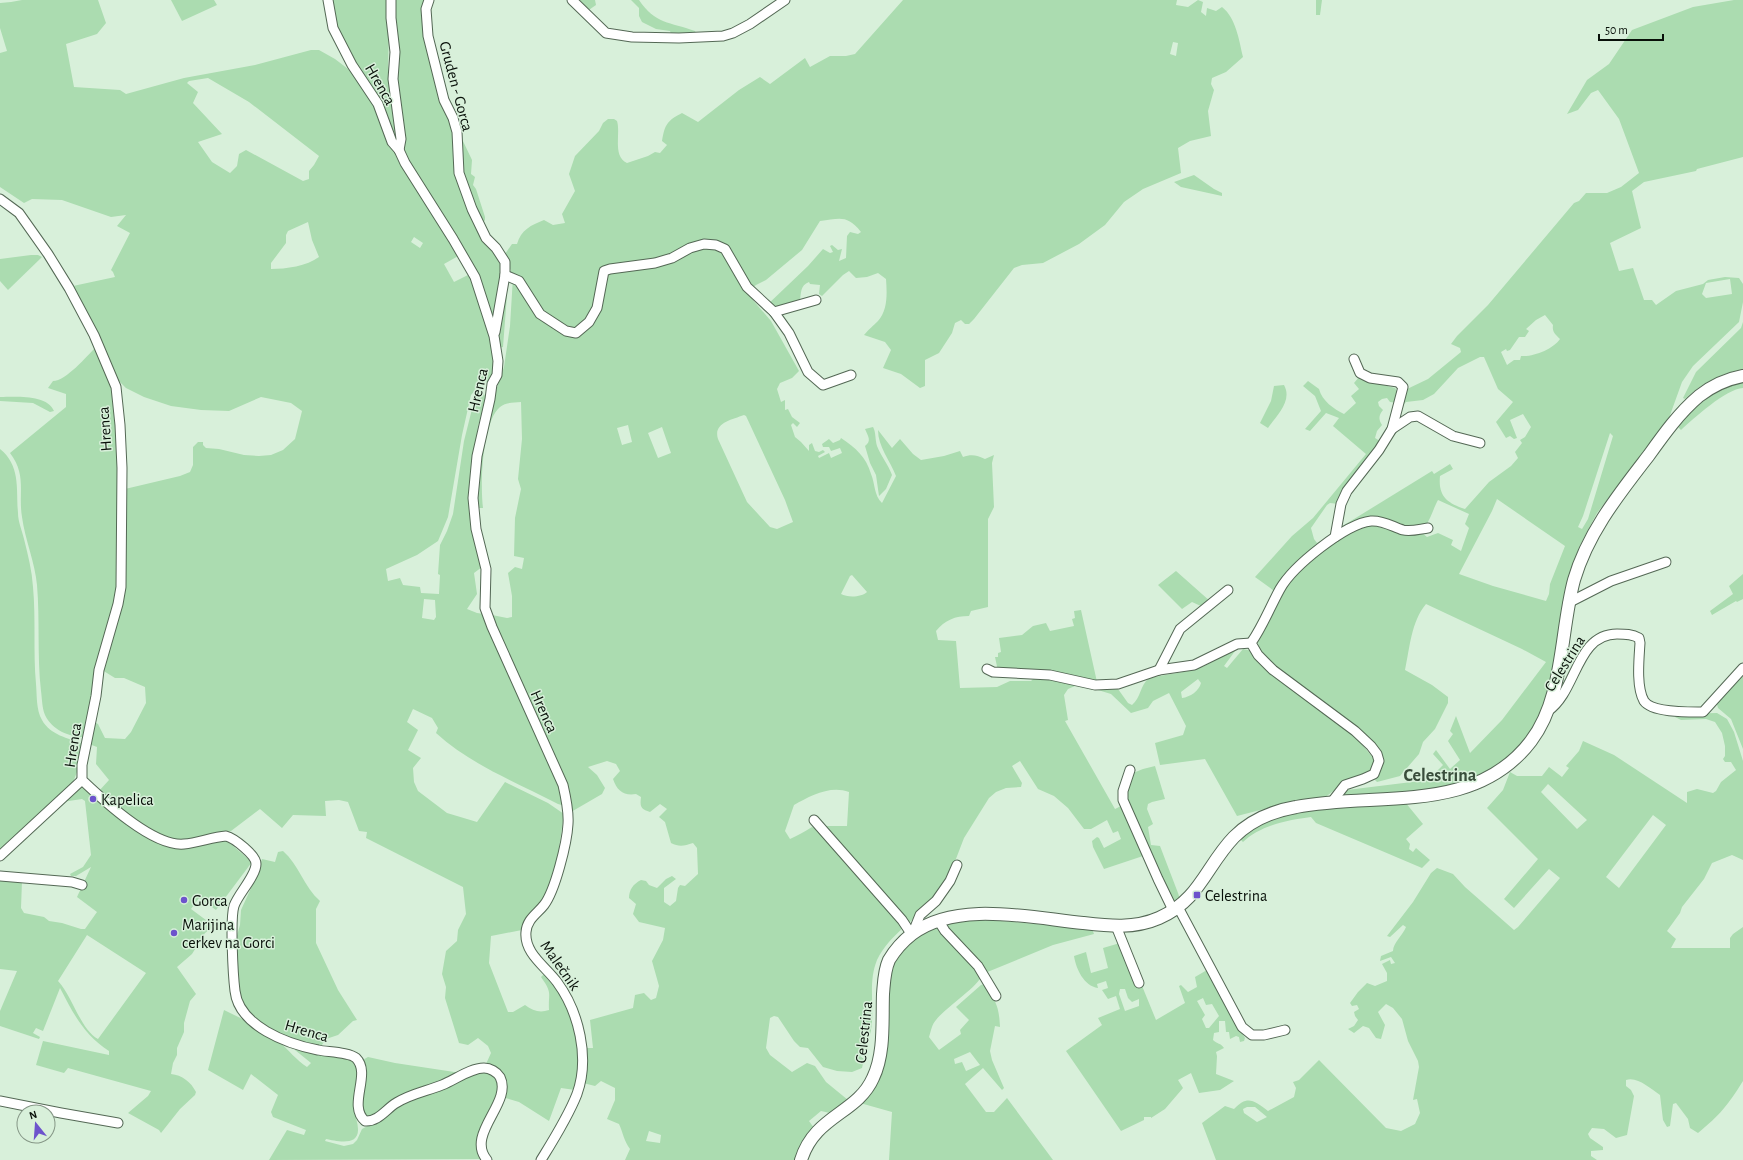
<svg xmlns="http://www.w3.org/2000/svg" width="1743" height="1160" font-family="'Alegreya Sans',sans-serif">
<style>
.green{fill:#abdcb0;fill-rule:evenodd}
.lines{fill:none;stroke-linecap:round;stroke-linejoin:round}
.street-casing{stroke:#546855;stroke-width:11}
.secondary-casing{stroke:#546855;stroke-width:14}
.street{stroke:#fff;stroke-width:9}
.secondary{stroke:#fff;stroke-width:12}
.poi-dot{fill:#6d53cc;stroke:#d8f0da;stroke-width:1.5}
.labels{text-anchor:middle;stroke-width:3;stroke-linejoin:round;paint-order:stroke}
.street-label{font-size:16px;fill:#081009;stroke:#d8f0da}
.poi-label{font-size:16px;fill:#081009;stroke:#d8f0da;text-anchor:start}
.quarter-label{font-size:18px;font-weight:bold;fill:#394d3b;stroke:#d8f0da}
</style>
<rect width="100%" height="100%" fill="#d8f0da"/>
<g class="green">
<path d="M22,0H98L106,23L97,34L66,44L74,87L120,90L126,94L184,78L255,65L311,50H319L335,59L352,72L371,97L391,147L460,255L444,264L454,282L470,274L489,327L495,367L491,379L478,387L471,395L462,435L448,517L438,541L417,555L386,569L388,581L400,578L403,585L420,587L421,593L439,594L440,575L438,574L440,545L447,531L453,514L464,441L474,401L475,395L483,392L486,398L478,426L474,462L482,567L474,573L477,594L467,609L477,613L484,614L555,775L565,806L558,804C516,782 471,765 436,733L438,728L432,718L413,709L407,722L418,730L408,750L421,758L413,768L414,782L418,791L447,813L477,822L505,782L548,803L564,814L557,862L547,896L522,930L491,936L489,963L508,1012H513L525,1005C533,1011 540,1013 549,1010C548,992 553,994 541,977L544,974L556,985L571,1015L579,1050L578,1076L575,1090L561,1088L549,1121L519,1102L502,1097C501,1079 506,1069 486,1064L491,1053L488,1046L478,1038L468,1045L459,1043L445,998L446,987L442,974L446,951L457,941L458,930L466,914L463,887L366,838L367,832L359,831L348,802L339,800L325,801L326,816L293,815L282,828L260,809L231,831L183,841L165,838L147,828L98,792L109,780L96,764L97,747L89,744L93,721L98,724L105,738L125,739L131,732L146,703L145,687L124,678H115L102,670L115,625L125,489L180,476L190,472L193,465V447L198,442H203V445L206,448L219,449L244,455L259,456L271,455L283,450L295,439L302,411L291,403L261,397L229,411L201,410L171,406L144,397L126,388L119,381L73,286L115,277L113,272L111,270L130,233L117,226L126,215L111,217L62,200L32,199L24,203L0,187V53L7,51L0,28V3L11,2ZM208,78L249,102L319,156L314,165L309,171V179L303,181L246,150L239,154L237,166L230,173L212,162L198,142L222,134L193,103L198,92L187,83L189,81ZM308,222L312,240L319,257C307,266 286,269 271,269V263L286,243V235L288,231ZM414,237L423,243L420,248L411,242ZM424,599L435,600L436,617L434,620L422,618Z"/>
<path d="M171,0H214L217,5L182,21Z"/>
<path d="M331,0H390L388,66L398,138H395L344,43L333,14Z"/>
<path d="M394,0H426L425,4L451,126L457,177L505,269L507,295L503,347L499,348L476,274L405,154L404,139L398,104Z"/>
<path d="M574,0H595L596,5L586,12Z"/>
<path d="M631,0H639C655,24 670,22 695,31L696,33L672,36L670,31L656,29L642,22L639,16V8Z"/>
<path d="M903,0H1177L1176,5L1188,7L1198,0L1203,2L1201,12L1206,16L1207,8L1216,11L1222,7C1236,18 1239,40 1243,57L1226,72L1212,78L1211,84L1214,90L1208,111L1211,136L1190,141L1178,148L1181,173L1143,189L1124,202L1105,225L1079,244L1043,263L1022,265L1014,268L974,319L969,324H965L961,320L955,323L952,333L939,353L925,360V386L920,388L901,374L883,368L891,350L885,342L864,335C869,329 873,326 878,321C888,310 887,293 886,279L878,273L867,277L856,278L849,271L843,275L822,296L819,294L820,285L810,284L809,282C800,285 801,294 800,301L777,313L765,307L808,266L823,249L830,253L833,252L830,246L832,245L838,250L842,249L839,261L846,258L847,236L850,232L858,234L861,232C847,214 839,219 820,221L802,250L766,280L756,285L750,290L754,296L752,299L771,321L799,371L792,378L780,383L777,389L781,402L785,400V410L788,409L792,417L800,423L797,427L793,423L791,425L795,437L801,442L809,451V445L812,443L815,451L819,452L823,450L825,452L818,456L819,458L829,453L831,458L842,453L840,448L831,451L829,447H823L822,444L829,439L833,443L840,440L841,438C856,448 866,457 871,474C875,483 874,496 882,503L896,476C890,460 878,447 878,430L892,448L900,439L913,454L921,460L944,456L960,451L963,457C971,454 977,455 985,459L994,455L992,463L994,507L988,519V607L971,611L969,616C955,616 945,620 936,631L938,640L956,641L960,688L997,687L1010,681H1031L1036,676L1076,681L1075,686L1068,689L1064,695L1068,720L1065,721L1115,809L1121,806L1143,856L1104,869L1093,847L1092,841L1097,837L1099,838L1104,848L1121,839L1118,831L1113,833L1107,820L1091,829H1084L1068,808L1054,796L1038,789L1020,761L1012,766L1022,783L1021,787L1006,788L996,792L989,798L964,838L949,877L942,890L909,923L822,826H847L849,792C830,785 810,796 794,805L785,831L790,839C798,835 804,832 812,827L816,829L850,869L904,927C894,936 883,947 877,960C864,992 883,1025 860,1056L864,1059L862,1068L852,1072L837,1071L823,1067L808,1048L800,1047L794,1041L778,1017L774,1016L770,1018L766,1048L770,1055L792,1072L807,1063L815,1066L826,1082L848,1100L830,1113L821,1111L809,1121L814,1128L803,1141L795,1160H625L630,1149C624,1141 623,1133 619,1124L607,1119L615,1100V1088L601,1081L595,1086L583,1083L584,1048H593L590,1020L633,1008L635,995L644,993L651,1000L656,998L659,986L652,961L663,940L665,928L639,922L633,914L636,904L629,898C629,890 633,884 641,880L646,881L649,885L657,888L666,879L672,876L676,879L664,888V902L670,906L676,901L678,888L680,885L685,886L698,874L697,848L693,843C684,846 679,847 671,843L665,822L659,817L667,809L660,804L650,812C640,809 640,806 641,797L636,794C624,796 617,791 613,779L620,771L616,764L607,761L588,767L597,775L605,788L602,794L571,812L492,615L507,618L512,617V596L508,573L515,567L522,569L524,558L514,556L515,518L521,489L518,479L522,439L521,402C514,403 506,402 500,407C482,422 480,485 483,508H477L481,449L489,411L504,367L510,326L513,277L505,254L512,244H517C521,230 531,225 544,220L553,225L565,223L562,214L575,191L569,174L575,156L599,131L603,123L608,119H614L617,121C621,133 612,156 627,163L648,156L655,152L660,153L667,145L662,141C665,124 667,121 682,113L698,122L739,90L760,77L770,84L805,58L810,67L830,56H846L855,54ZM1173,42L1178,43L1176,56L1170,54ZM744,415L746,416L785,500L793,522L777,529L770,527L747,502L718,439C713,423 731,420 744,415ZM628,425L632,442L622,445L617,428ZM662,427L671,453L658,458L648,433ZM852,575L867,592C862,597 848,598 841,594L850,576ZM649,1131L661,1135L660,1143L646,1141Z"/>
<path d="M1316,0H1322L1320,15H1316Z"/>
<path d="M1734,0H1743V157L1697,169L1696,171L1644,182L1632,191L1641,228L1610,243L1619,271L1633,268L1644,300H1652L1656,305L1676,291L1703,284L1708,280L1725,277L1739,278L1743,284V302L1739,322L1693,366L1682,382L1669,418L1597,513L1579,547L1567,586L1555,659L1546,696L1539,721L1520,748L1500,766L1476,780L1444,788L1343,797L1346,790L1355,789L1428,780L1443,765L1433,754L1436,750L1450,769L1460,760L1448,741L1453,734L1450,731L1456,716L1470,753L1502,720L1546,662L1522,649L1426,604C1411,622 1410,647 1405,670L1432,685L1448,697V703L1435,729L1423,742L1419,754L1400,776L1377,782L1375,780C1380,773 1383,766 1379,757C1374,747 1364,739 1356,732C1329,706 1298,685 1268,663L1259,652L1258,641L1260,634L1268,617L1287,586L1308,563L1340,538L1361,527L1371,525L1405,534L1422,533L1427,537L1438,533L1453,540L1451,545L1461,551L1469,528L1465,524L1469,514L1438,500C1434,507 1431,518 1426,525C1414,541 1387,522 1372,521C1362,521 1350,528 1341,533L1338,530V525L1341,527L1432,471L1434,474L1450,464L1453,469L1440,476C1438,496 1447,503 1465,509L1489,482L1511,466L1518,458L1515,452L1522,443L1520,440L1525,437L1531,427L1523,414L1510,420L1517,438L1514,439L1510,436L1506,438L1496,422L1513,402L1498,389L1484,357H1480L1458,368L1434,394L1423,400L1406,402L1401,407L1405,390L1428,379L1461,352L1460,348L1451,344L1457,336L1488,305L1574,203L1579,201L1586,193H1607L1621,187L1639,173L1619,119L1598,90L1591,93L1578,110L1567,114L1587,80L1609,64L1632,30L1693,7ZM1730,279L1732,294L1706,298L1702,294L1706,283ZM1545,315L1553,325C1552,332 1555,334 1560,339C1553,349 1534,357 1521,356L1520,360H1514L1507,365L1501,352L1506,349L1507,351L1510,350L1519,337H1525L1529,331L1526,329L1536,320ZM1610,433L1613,436L1588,519L1582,529L1578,527L1583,516ZM1497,499L1565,546L1550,584L1549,594L1546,601L1493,586L1459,574L1492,511Z"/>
<path d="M462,139L472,160L471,174L475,177L473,185L476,189L485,217V220L482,224L471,198L463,170L460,140Z"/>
<path d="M1194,175L1214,189L1222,193V196L1181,187L1174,182Z"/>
<path d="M31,255H38L42,257L8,290L0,281V259Z"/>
<path d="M1743,322V369C1720,374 1702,383 1685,399L1683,398L1696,372L1741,328Z"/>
<path d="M96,347L109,380L116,414L119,469L117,595L100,649L85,737C69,737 52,730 45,715C42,708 42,698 41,691C37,656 40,620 37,585C35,562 25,540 22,517C18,493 27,475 10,453L66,407V394L48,388L53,381C66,381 87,356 96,347Z"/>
<path d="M1359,377L1368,381L1395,388L1397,391V403L1390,402L1387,398L1382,399L1378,402L1379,406L1383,410C1379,415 1378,419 1382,425L1377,431L1375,438L1380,441L1339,504L1330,503L1327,505L1311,528L1314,539L1317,543L1326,538L1329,540L1277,593L1255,577L1292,536L1313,518L1366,454L1333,426L1339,418L1326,413L1310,431L1305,429L1321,411L1315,396L1303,386L1308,381L1319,389C1322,401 1334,409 1344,414L1356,403L1351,396L1359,389L1354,383Z"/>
<path d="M1743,382V388C1726,389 1694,418 1681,430L1677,426C1696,405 1715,389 1743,382Z"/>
<path d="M1284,385C1293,401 1276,416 1268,428L1260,423L1271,401L1274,386Z"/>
<path d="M0,397C15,397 47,394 54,411L50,412L33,403L0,401Z"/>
<path d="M873,427C876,432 875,439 877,446C881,456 888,464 892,475L886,489L879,496L876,475L870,463L865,446C872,441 868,436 865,429Z"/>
<path d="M0,449C21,466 16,489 18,513C18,522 22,530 24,539C28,555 32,571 33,587C36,619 33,652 36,684C37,695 36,710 42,720C50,735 68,738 83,744L80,764L72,785L0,850Z"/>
<path d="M1176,571L1211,602L1203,607L1192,602L1182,609L1158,585Z"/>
<path d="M1743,574V599L1737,602L1736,601L1712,615L1710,611L1733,594L1729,586Z"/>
<path d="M1081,610L1097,682L998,671L995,657H998V653L1001,652L999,638L1022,635L1033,626L1046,623L1050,631L1074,626L1072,619L1075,618L1074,611Z"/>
<path d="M1238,647L1224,666L1227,668L1243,649L1253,651L1354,735L1375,760V768L1340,786L1324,798L1288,803L1237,816L1205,759L1160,765L1155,743L1183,735L1186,726L1169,693L1153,701L1148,708L1131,713L1111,694L1098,690L1097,686L1118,689L1128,703L1132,705C1141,698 1140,685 1149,678C1167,674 1186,673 1202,667C1217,661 1221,651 1238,647ZM1198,679L1201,683C1199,691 1190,697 1182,698L1181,692Z"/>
<path d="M1740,674L1743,677V749L1731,719L1718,708L1716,701Z"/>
<path d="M1717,713L1727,719L1734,732L1743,761V860L1732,855L1712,863L1704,879L1682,907L1680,913L1667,931L1676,939L1671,948H1730V938L1733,934L1743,927V1081C1728,1105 1720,1115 1698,1133L1690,1128L1688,1119L1676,1103L1673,1104L1670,1126L1667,1127L1663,1120L1660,1095C1651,1089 1637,1076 1626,1080V1086L1631,1090L1634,1096L1627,1135L1616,1138L1604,1129L1592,1128L1588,1134L1590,1138L1603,1147V1150L1591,1151V1156L1597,1160H1216L1202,1123L1225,1106L1234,1109C1247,1095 1254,1100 1268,1111L1294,1097L1296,1088L1293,1082L1299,1080L1319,1060L1386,1128L1401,1131L1415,1124L1420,1113L1417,1099L1413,1100L1419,1067L1418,1061L1408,1041L1402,1019L1393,1008L1386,1004L1378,1012L1385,1025L1381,1039L1376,1038L1369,1028L1363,1026L1354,1033L1348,1029L1354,1026L1358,1020L1355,1016L1354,1012L1359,1009L1357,1005L1352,1006L1350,1003L1358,992L1367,983L1375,986L1387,981V973L1382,964L1390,960L1391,964L1395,963L1391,957L1380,961L1381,956L1393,951C1393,943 1403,935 1406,927L1403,925L1390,937L1387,936L1413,902L1431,873L1437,868L1453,874L1465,887L1514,930L1518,927L1560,878L1549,869L1514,908L1504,899L1538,859L1487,808L1503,790L1510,772L1517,776H1542L1549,767L1562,777L1569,768L1566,766L1579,751L1583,741L1614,755L1687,803V792L1697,789L1713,793L1716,791L1721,782L1736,770L1731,762H1725L1723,759L1725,756V746L1722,733L1715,722L1706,719L1681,720L1675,717L1677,714ZM1548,784L1587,820L1577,829L1541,792ZM1653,815L1666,825L1619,888L1606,877ZM1247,1107H1255L1267,1117L1257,1122L1244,1113L1243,1109Z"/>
<path d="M1155,766L1165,799L1152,802L1148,804L1147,809L1153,824L1148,827L1151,845L1160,846L1178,893L1180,899L1173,904L1127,806L1128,780L1133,773L1143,769Z"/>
<path d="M81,787L164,843L226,840L252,862L216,910L199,898L191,909L214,926L205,933L192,954L177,967L196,994L190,1001L184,1023V1032L177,1048V1055L173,1063L171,1074C182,1075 191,1082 196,1092L195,1095L180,1109L161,1133L159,1130L128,1113L148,1096L151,1091L68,1068L64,1073L36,1065L43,1041L109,1055V1051C84,1035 73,1013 60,988L43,1031L36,1028L33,1033L40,1037L39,1039L0,1026V1011L17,971L0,969V878L22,881L21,908L24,913L44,917L49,921L62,923L81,929H85L97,912L77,897L91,867L76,876H71L70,874L83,867L91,855L85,801L82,799L62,802ZM87,935L146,973L98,1039C80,1029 73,997 58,981Z"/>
<path d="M1405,802L1423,824L1406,839L1410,844L1409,849L1413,852L1416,848L1430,860L1422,868L1316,823L1311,817C1288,820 1261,825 1243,842L1240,839C1247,833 1255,827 1263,823C1300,805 1364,805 1405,802Z"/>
<path d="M283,851C299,865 304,887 320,901L316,909V943L338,990L357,1020L353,1021L338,1035L326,1039L319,1049L277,1034L246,1013L238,990L236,939L240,925L241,910L258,873L262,859L275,862L278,852Z"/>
<path d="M966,919L991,920L1092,929L1094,934L1053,945L985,973L945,927L946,923Z"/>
<path d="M935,927L939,929L981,976C980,985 944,1009 936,1020C932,1024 931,1031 929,1037L939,1050L961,1034L960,1030L969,1020L956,1007L981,985L984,984C996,1001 999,1006 1000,1027L995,1026L990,1051L992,1060L1004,1088L1002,1090L983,1068L965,1084L986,1112H994L1007,1098L1053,1160H889L892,1112L860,1103L873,1088L891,968L902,949L920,934ZM970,1052L980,1065L966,1071L962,1062L955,1064L954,1059Z"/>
<path d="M1120,943L1140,981L1156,1020L1185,1003L1179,986L1181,985L1188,992L1197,987L1195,977L1207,970L1229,1012L1245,1038L1244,1041L1240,1042L1239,1037L1236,1036L1230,1039L1229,1032H1226L1225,1021H1219V1032L1214,1033L1213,1040C1217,1044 1221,1043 1224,1048L1216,1052L1217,1056L1216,1074L1234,1081L1220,1090L1199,1093L1191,1073L1178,1080L1183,1088L1165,1109L1151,1118V1117H1144V1120L1121,1131L1066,1051L1102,1025L1098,1018L1120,1009L1116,996L1108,999L1102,990L1108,988L1106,981L1097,984L1098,988C1084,986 1076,969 1074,956L1086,952L1091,973L1108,968L1103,948ZM1120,989H1125L1128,998L1132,1002L1139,999V1006L1125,1011L1119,994ZM1203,998L1206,1005L1212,1004L1219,1016L1209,1028H1206L1202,1019L1205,1015L1197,1001Z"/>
<path d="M224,1010C243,1019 263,1029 279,1042C289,1050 296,1060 307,1067L311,1063L295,1050L296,1048L349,1058L355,1063L358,1067C357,1081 355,1096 355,1110C355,1117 358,1123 358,1129C359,1147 336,1141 326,1139L325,1141L344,1146L353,1144L357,1140L362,1129L379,1120L397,1105L484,1070L495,1077L499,1085L498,1094L488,1119L483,1159L269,1160L287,1130L304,1135L306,1130L273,1117L271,1112L278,1095L251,1074L243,1090L208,1070Z"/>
<path d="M368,1057L395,1063L461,1073L374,1118L363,1116L361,1061Z"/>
</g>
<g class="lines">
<defs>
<g id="street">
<path d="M328,0L333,28L352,65L378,104L392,142L399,150L405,163L453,239L475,277L494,336L498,361L497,375L492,384L490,399L477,456L473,498L476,529L486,569L485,608L492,627L563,785C566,798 569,811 568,824C567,843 555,891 544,905C537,914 527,919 526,932C524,953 545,966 557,982C579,1012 590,1058 577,1094C568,1117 554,1139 541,1160"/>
<path d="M391,0V18L395,52L393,79L401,139L399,150"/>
<path d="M429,0L426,9L428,36L444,100L453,118L457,132L459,173L472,209L486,238L496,248L505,262V275L495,332"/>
<path d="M572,0L606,33L632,37L679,38L723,36L733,33L750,24L785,0"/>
<path d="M0,199L19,213L48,254L69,288L94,335L116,387L120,425L122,468L121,587L118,604L99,670L96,696L82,765V780C103,800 153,847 184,844C198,843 212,837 226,836C234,838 256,855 256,864C256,876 238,894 234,906C230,919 233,975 235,991C239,1026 287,1044 318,1050C327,1052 349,1052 356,1058C372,1074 347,1105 365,1121C378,1122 386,1109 396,1103C410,1094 427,1091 442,1085C455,1080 470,1068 484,1068C490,1068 497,1072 500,1077C513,1103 465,1134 487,1160"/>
<path d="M505,275L519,281L540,314L566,331L576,333L589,322L597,308L604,271L610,269L655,263L672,258L690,248L704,244L716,245L725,249L747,287L774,312L789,333L808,372L823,385L851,375"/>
<path d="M774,312L816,300"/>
<path d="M1392,429L1410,417L1418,416L1453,436L1480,443"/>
<path d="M1335,537L1341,504L1347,491L1379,450L1392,429L1403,387L1398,382L1370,378L1360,373L1354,359"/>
<path d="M1568,603L1611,581L1666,562"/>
<path d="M987,669L993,672L1050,675L1095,685L1118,684L1159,670L1194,665L1237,644L1251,643"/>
<path d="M1159,670L1180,629L1228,590"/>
<path d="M1548,711C1577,691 1576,634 1617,634C1625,634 1632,634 1639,638L1640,643C1639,659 1636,687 1644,701C1652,713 1690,712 1703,712L1743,668"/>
<path d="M1130,770L1123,791V800L1158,879L1173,910"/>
<path d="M1331,803L1345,785L1363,779L1374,774L1379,761L1377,754L1371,746L1355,731L1273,670L1258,655L1251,643C1263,626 1270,607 1280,589C1293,566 1345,524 1371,521C1383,520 1393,527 1403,530C1411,532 1420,529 1428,528"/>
<path d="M814,820L902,920L912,935"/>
<path d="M0,856L82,780"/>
<path d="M0,876L72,882L82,885"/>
<path d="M1178,907L1242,1027L1252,1035H1264L1285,1030"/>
<path d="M938,920L945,931L978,966L996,996"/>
<path d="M1116,926L1139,983"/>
<path d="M912,935L920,915L936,901L950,881L957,865"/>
<path d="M0,1101L61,1113L118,1123"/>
</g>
<path id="secondary" d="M801,1160C815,1115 857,1114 873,1078C885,1053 882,1021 883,994C884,983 884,971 889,960C895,950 903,941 912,934C957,900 1031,918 1083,923C1109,926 1134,929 1159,918C1200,900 1206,866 1234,837C1250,821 1273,811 1296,807C1377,791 1474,816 1531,741C1564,698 1560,632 1574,580C1588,532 1619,494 1649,455C1664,434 1679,413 1699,396C1712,386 1727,379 1743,376"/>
</defs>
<use href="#street" class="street-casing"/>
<use href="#secondary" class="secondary-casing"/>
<use href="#street" class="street"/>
<use href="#secondary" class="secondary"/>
</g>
<g class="poi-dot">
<circle cx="93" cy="799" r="4"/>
<rect x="1193" y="891" width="8" height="8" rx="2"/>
<circle cx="184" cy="900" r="4"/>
<circle cx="174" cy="933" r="4"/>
</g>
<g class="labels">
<g class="street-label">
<text transform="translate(381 84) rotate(60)" y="6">Hrenca</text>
<text transform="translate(457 86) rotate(75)" y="6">Gruden - Gorca</text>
<text transform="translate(477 390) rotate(-77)" y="6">Hrenca</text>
<text transform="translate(104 429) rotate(-94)" y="6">Hrenca</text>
<text transform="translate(1564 663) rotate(-58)" y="6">Celestrina</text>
<text transform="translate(545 711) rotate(66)" y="6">Hrenca</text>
<text transform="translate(72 745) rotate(-81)" y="6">Hrenca</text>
<text transform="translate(561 965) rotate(55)" y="6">Malečnik</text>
<text transform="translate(307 1030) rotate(16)" y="6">Hrenca</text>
<text transform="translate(863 1032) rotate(-84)" y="6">Celestrina</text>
</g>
<g class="poi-label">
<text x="101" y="805">Kapelica</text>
<text x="1205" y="901">Celestrina</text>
<text x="192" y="906">Gorca</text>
<text x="182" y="930">Marijina<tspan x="182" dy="18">cerkev na Gorci</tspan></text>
</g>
<g class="quarter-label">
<text x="1440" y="781">Celestrina</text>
</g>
</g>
<g transform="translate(36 1124) rotate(343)"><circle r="19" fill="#d8f0da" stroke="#859686"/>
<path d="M0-3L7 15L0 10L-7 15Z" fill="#6d53cc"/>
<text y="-6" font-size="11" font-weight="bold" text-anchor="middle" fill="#081009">N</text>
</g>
<path d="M1599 34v6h64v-6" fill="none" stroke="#081009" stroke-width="2"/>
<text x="1605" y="34" font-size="12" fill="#081009" stroke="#d8f0da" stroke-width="3" paint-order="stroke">50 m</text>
</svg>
